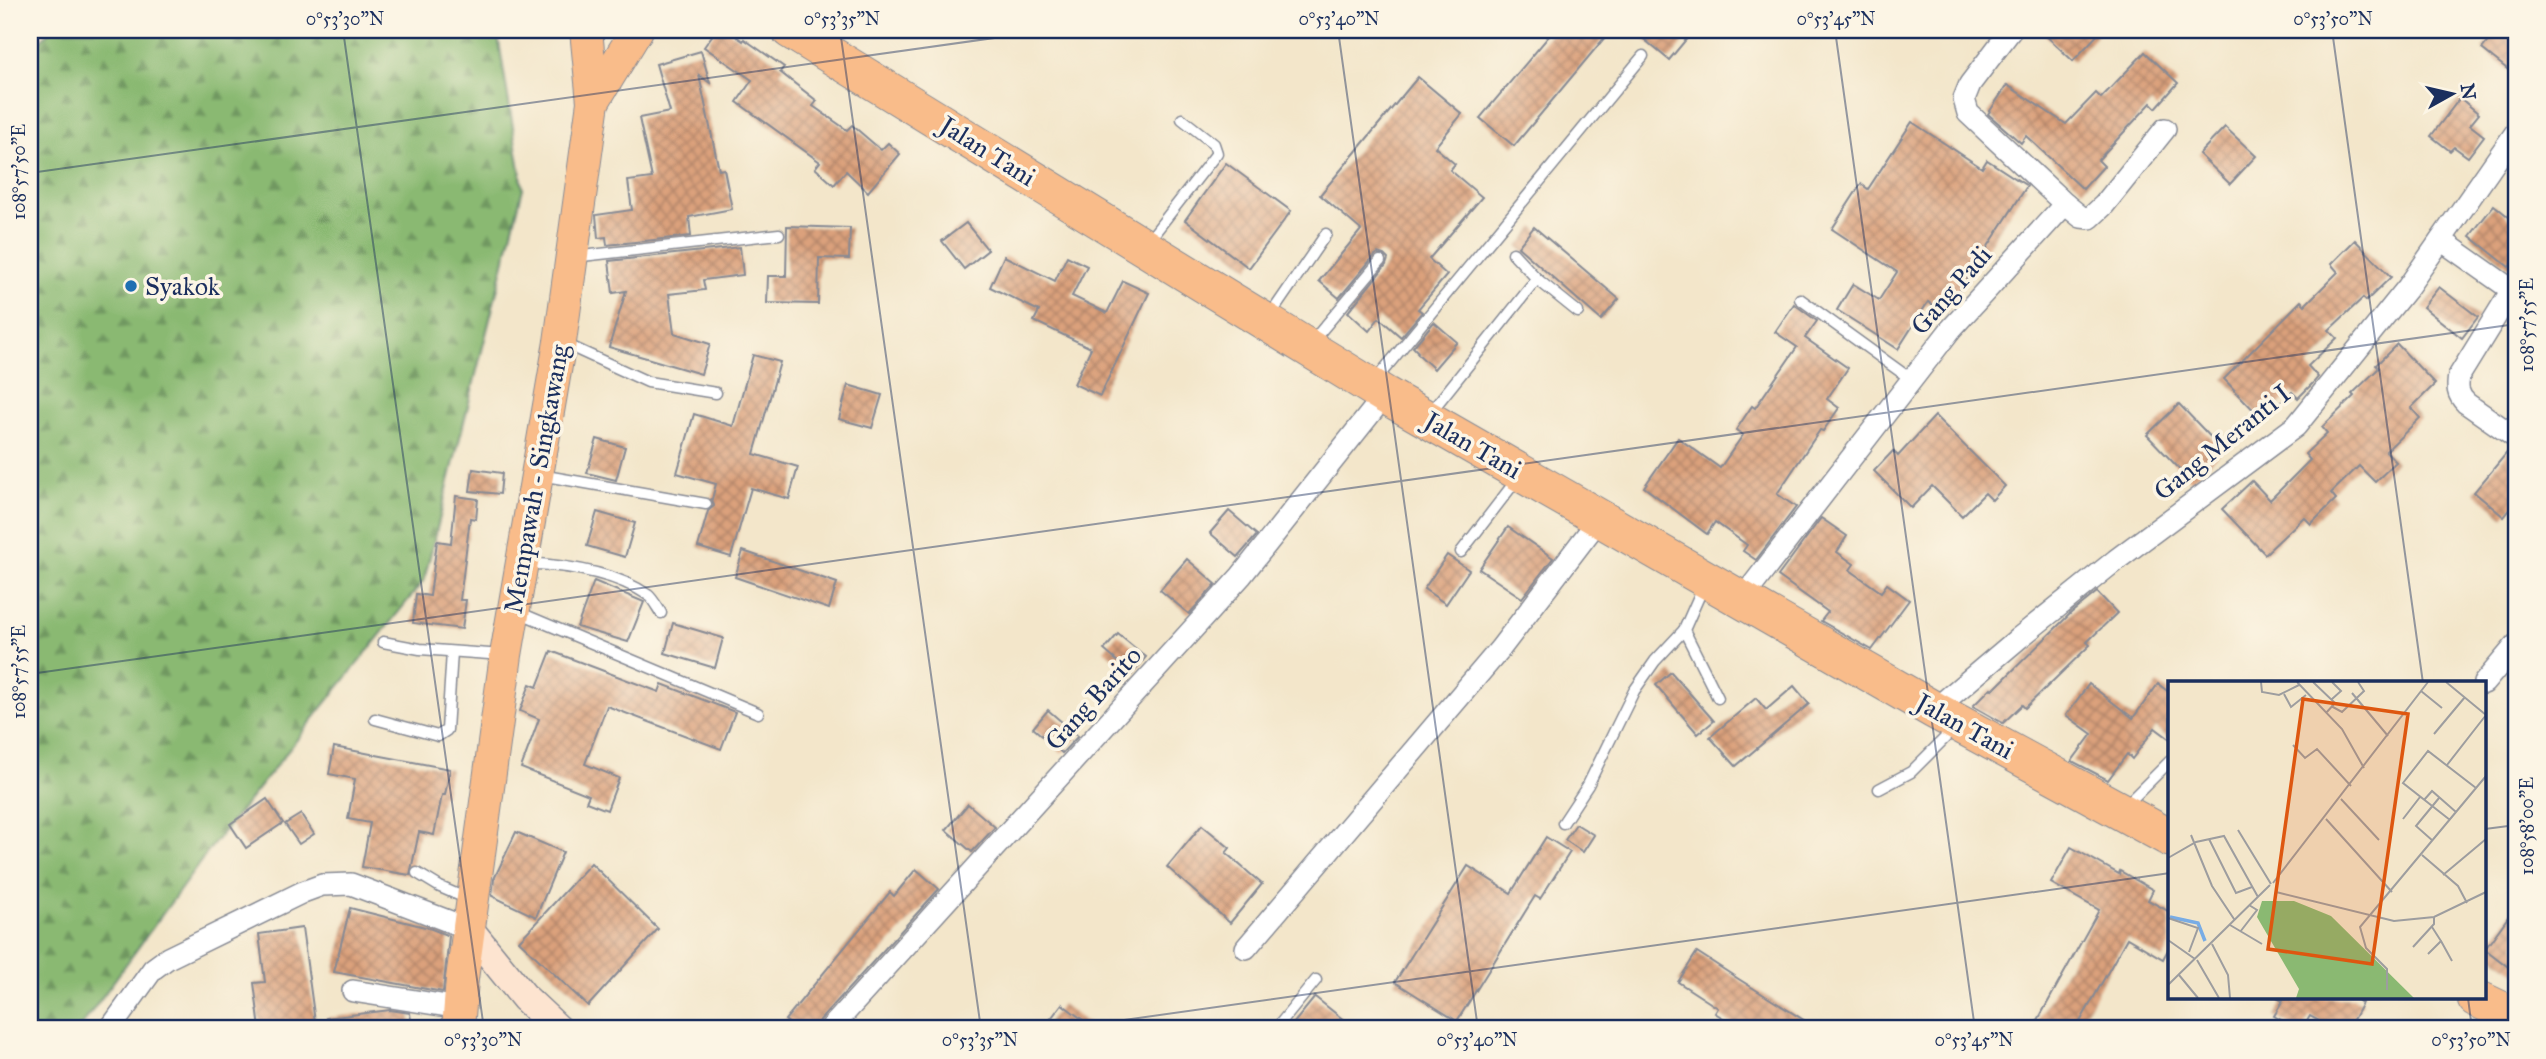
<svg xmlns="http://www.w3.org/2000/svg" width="2546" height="1059" font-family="'IM FELL Great Primer',serif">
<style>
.forest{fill:url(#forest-firs);stroke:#527468;stroke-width:2}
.building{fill:url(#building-cross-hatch)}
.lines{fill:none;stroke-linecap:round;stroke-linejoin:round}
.lane-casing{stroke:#878a94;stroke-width:13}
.street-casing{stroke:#878a94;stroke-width:24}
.secondary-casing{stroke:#878a94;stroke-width:31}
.primary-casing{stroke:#878a94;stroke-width:34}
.highway-casing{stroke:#878a94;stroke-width:39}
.lane{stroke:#fff;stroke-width:10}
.street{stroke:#fff;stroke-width:21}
.secondary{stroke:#fde4d0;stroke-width:28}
.primary{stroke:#f9bc8a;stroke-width:32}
.highway{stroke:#f9bc8a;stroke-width:37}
.ticks{fill:none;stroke:#1b2f5e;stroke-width:2;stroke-opacity:0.45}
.poi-dot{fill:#1f6fb2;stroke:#fcf5e5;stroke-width:2.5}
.labels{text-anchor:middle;stroke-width:7;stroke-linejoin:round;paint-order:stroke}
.street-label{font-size:26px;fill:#1b2f5e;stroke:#fcf5e5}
.poi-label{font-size:26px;fill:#1b2f5e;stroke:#fcf5e5;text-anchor:start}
.inset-river{fill:none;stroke:#78ace5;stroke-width:3.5}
.inset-road{fill:none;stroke:#9d9d9f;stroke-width:2}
.view{fill:#de5710;fill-opacity:0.15;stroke:#de5710;stroke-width:3.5}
.inset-edge{fill:none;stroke:#1b2f5e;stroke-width:3.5}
.neatline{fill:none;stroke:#1b2f5e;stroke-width:2.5}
.ticks-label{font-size:18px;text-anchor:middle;fill:#1b2f5e}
</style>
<defs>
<pattern id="forest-firs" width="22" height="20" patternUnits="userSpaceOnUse" patternTransform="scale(1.75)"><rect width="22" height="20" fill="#8ab972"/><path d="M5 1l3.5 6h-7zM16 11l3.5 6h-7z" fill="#709761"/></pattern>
<pattern id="building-cross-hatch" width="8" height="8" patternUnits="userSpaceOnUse" patternTransform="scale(1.75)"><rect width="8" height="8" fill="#dba17c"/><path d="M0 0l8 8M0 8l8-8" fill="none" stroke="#b18469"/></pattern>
</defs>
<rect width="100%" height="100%" fill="#fcf5e5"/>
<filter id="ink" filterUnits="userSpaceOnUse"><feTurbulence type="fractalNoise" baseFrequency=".0143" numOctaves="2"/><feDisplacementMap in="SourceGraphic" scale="14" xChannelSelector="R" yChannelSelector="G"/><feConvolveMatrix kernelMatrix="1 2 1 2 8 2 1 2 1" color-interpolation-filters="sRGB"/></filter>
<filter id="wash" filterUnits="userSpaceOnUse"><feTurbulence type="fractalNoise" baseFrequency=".00686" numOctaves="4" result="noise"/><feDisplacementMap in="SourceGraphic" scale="28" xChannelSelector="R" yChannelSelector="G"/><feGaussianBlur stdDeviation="1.57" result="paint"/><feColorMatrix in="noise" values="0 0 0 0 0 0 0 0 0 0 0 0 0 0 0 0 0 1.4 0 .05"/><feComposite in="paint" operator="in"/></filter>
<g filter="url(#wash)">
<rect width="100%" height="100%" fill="#f3e6ca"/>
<path class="forest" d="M51,30H497L523,188L424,580L209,850L79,1029H30V51Z"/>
<g id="blocks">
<g class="building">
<path d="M716,30H727L743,41L744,39L784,67L780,72L817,101L813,106L847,130L852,125L881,150L888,143L900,154L868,192L846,171L834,185L815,168L820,162L737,102L752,80L704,47Z"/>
<path d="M1554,30H1611L1514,146L1480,118Z"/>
<path d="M1633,30H1694L1669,60Z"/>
<path d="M2040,30H2102L2073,61Z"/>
<path d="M2497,30H2509L2516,35V76L2482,49Z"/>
<path d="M701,51L710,83L699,75L719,170L724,169L732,209L689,217L691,236L607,245L606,237L598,238L596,215L632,210L628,181L652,178L639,118L670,112L656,64Z"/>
<path d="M2145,52L2178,83L2156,108L2151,103L2098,160L2104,166L2083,189L2026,136L2021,143L1988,114L2007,85L2066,124L2096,93L2101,98Z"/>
<path d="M1418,77L1462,114L1435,147L1455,164L1450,170L1482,197L1429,259L1447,275L1418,309L1422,312L1401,337L1379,318L1369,331L1348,312L1386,265L1388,259L1384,255L1378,253L1374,256L1339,298L1319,281L1361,230L1320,195Z"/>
<path d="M2460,98L2479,114L2470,125L2484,136L2468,157L2454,147L2450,151L2431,136Z"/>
<path d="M1912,122L1982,168L1987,160L2027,186L1945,313L1928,302L1898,349L1837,310L1853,284L1879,300L1897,272L1832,229L1861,184L1868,189Z"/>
<path d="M2225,127L2256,156L2230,184L2199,154Z"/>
<path d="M1226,163L1291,211L1249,268L1185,220Z"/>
<path d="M2494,205L2516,223V258L2509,267L2470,236Z"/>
<path d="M966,223L988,250L964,269L942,241Z"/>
<path d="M787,226L850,228L849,259L819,258L818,304L767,303L768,276H786Z"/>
<path d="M1534,227L1619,299L1601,320L1518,247Z"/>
<path d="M2355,240L2391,277L2366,301L2363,298L2329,330L2337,338L2308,366L2318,377L2314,382L2298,398L2292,392L2263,420L2224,379L2301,301L2305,305L2338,272L2331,264Z"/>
<path d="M740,247L743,275L703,280L705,290L669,294L674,333L710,344L701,374L609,347L626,291L613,293L609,261Z"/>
<path d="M1004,256L1055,281L1067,256L1087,266L1072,296L1107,313L1123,281L1149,293L1100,396L1074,384L1091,348L1034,321L1039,311L990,287Z"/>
<path d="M2439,287L2478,317L2462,338L2423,307Z"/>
<path d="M1794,304L1817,321L1805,338L1848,368L1827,399L1839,408L1823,431L1820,430L1777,494L1796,507L1756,560L1743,551L1747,545L1715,522L1707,534L1644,487L1678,438L1720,468L1743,435L1736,430L1752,406L1755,408L1797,347L1775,332Z"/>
<path d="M1434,322L1457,342L1434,369L1417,353L1418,352L1413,347Z"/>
<path d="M2397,344L2435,384L2411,408L2420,418L2386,451L2396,462L2375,482L2359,466L2331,493L2336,499L2311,524L2304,517L2265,554L2222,509L2252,481L2270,500L2310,460L2305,454L2327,433L2322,427L2354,396L2352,394L2379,368L2376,365Z"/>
<path d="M753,355L780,362L754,454L798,467L789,499L751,488L731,557L698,547L708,511L714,506L712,499L716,484L677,473L694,414L733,426Z"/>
<path d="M848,385L882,395L872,428L839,419Z"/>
<path d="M2179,404L2223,450L2191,481L2147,435Z"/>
<path d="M1935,416L2005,486L1992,500L1985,493L1962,516L1932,486L1911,508L1874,471L1893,451L1898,456Z"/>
<path d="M597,439L625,447L616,480L587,473Z"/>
<path d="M2510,449L2516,451V502L2504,517L2474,492Z"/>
<path d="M473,469L502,473L500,494L470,491Z"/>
<path d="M456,496L478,499L476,519L470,518L460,600H466L462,629L413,623L416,594L430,596L437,541L451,543Z"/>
<path d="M1229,511L1257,535L1238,557L1210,533Z"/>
<path d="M597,512L635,523L625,557L587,546Z"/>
<path d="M1821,518L1847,536L1837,552L1854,564L1850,570L1881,592L1887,584L1909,600L1872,650L1821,621L1828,612L1778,576Z"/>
<path d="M1508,527L1553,558L1522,598L1479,569Z"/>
<path d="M743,551L837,583L829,609L735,577Z"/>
<path d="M1447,555L1469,570L1446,604L1424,589Z"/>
<path d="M1187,559L1216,584L1189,614L1160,590Z"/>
<path d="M594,581L644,602L628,642L577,627Z"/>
<path d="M2097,592L2117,613L2087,642L2090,645L2025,708L2022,705L2003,723L1973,706L1991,688L1993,690L2071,613Z"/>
<path d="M673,623L723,638L715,668L665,653Z"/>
<path d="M1118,634L1146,657L1132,674L1104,650Z"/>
<path d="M551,651L659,692L662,684L735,712L721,749L607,706L585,764L619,778L607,810L586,802L589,795L521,768L539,719L520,711L530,684L537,687Z"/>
<path d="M1671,672L1714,721L1698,734L1656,685Z"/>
<path d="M2089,684L2133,718L2158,684L2170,693V739L2155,728L2132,759L2127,754L2108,780L2072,761L2092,734L2066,715Z"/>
<path d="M1794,686L1809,704L1736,766L1710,737L1756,698L1766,710Z"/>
<path d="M1048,710L1078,736L1062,753L1033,728Z"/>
<path d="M334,747L450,769L445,795H442L434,835L419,832L410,875L362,867L370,823L348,819L355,779L329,774Z"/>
<path d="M267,799L283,823L246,848L230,824Z"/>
<path d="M968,804L995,827L972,852L946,830Z"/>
<path d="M301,814L314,834L299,844L285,824Z"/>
<path d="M1576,824L1594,835L1583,852L1565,840Z"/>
<path d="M1202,825L1230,848L1226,853L1262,884L1230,923L1167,867Z"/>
<path d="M516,832L563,852L536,917L492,896L494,879Z"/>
<path d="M1546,837L1570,852L1540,899L1535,896L1457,1021L1395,982L1468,866L1511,893Z"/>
<path d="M2071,847L2119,874L2120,871L2153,890L2148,900L2170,912V946L2163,959L2127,938L2076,1029H2033L2099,910L2051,883Z"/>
<path d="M591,863L658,929L588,1006L519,941Z"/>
<path d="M916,869L939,889L820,1020L816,1029H796L785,1020L890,892L894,896Z"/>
<path d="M2516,906V973L2485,949Z"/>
<path d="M350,908L429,928L449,936L443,992L334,972Z"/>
<path d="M302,928L316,1029H260L254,983L265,982L259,934Z"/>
<path d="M1697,952L1737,978L1818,1029H1741L1715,1013L1718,1008L1678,982Z"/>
<path d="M1315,997L1355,1029H1289Z"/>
<path d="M2277,998H2353L2362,1003L2348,1029H2334L2310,1016L2302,1029H2297L2274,1016L2283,1001Z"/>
<path d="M1062,1004L1095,1029H1043Z"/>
<path d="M390,1010L410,1013L412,1029H327L326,1018Z"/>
</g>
</g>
</g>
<g filter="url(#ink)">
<use href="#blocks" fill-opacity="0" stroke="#878a94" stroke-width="2"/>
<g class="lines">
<defs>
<g id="lane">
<path d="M826,45L840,30"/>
<path d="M1146,244L1217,153L1214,144L1182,119"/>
<path d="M1513,253L1537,279"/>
<path d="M573,257L779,234"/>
<path d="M1800,299L1912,380"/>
<path d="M1269,317L1326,234"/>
<path d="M563,343L648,382L716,393"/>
<path d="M1311,343L1380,261"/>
<path d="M1373,383L1643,56"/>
<path d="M1430,413L1537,279L1578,312"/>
<path d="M540,475L706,504"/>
<path d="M1461,552L1518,478"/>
<path d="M524,563C562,565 615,572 648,595C653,599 657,607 661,613"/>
<path d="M1704,585L1684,630L1718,698"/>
<path d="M518,612L758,713"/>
<path d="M383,642L420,649L503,655"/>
<path d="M375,719L438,736L447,730L452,652"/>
<path d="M1879,789L1911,772L1955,728"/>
<path d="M2124,807L2170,761"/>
<path d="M1563,823L1588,785L1634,691L1655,661L1684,630"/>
<path d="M417,873L440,887L470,900"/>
<path d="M1276,1029L1316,980"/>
</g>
<g id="street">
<path d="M2065,204L2081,217L2090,218L2104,205L2165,129"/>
<path d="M2441,240L2516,293"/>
<path d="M2512,290L2459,376C2457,387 2457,394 2466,403L2516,438"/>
<path d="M1742,599L1951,329L2065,204L1968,113L1964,99L1970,84L2011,30"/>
<path d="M2484,683L2516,645"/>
<path d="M1934,710L2019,638L2116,560L2296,426L2408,287L2516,132"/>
<path d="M1246,948L1500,649L1600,518"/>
<path d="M353,991L460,1008"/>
<path d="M110,1029L153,969L168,958L303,892L322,885L351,884L469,929"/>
<path d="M830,1029L1241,576L1385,395"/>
</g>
<path id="secondary" d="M469,929L525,998L558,1029"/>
<g id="primary">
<path d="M593,102L637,30"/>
<path d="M458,1029L462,979L506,655L560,342L593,102L586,30"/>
</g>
<g id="highway">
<path d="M790,30L1385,395L1934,710L2170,838"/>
<path d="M2476,998L2516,1017"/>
</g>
</defs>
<use href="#lane" class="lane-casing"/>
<use href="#street" class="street-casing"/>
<use href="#secondary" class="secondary-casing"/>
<use href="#primary" class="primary-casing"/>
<use href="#highway" class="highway-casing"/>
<use href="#lane" class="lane"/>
<use href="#street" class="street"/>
<use href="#secondary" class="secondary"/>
<use href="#primary" class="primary"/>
<use href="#highway" class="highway"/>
</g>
</g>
<path class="ticks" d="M343,30L484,1029M840,30L981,1029M1338,30L1478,1029M1835,30L1975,1029M2332,30L2423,683M30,173L1051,30M30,674L2516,324M2485,829L2516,825M2468,998L2472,1029M1060,1029L2170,873"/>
<circle class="poi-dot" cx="131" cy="286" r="7"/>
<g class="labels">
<g class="street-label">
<text transform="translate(988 151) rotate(32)" y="9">Jalan Tani</text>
<text transform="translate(1951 290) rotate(-49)" y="9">Gang Padi</text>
<text transform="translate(2222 442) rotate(-39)" y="9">Gang Meranti I</text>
<text transform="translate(1473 445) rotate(30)" y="9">Jalan Tani</text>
<text transform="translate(536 479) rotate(-80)" y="9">Mempawah - Singkawang</text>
<text transform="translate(1093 698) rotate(-48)" y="9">Gang Barito</text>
<text transform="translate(1965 726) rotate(29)" y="9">Jalan Tani</text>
</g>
<g class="poi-label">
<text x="145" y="295">Syakok</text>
</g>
</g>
<g transform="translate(2168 681)">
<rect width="318" height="318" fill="#f3e6ca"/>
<path d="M94,220H126L163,235L246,317H128L131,308L89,236Z" fill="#8ab972"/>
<path class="inset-river" d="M2,236L30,242L37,260"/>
<path class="inset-road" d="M93,1L94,11L111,14L131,4M129,1L174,48L196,87M145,1L167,22L158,32M278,1L318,34M253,10L274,27M184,12L220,55M116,13L123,26L138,14M164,18L173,10L164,1M163,25L174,31L196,10L190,1M266,53L297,16M125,64L137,77L149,68L183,105M279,84L318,34M173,118L211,159M256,119L264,110L288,131M158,138L224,211M235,138L252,116M282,139L235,102L260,70L308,107M70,149L103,203M23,154L44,205L66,238M41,158L68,212L84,206M265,160L248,145L271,117M254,174L290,205L299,222M0,177L28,161L56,155L90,216M275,194L318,158M105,202L260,1M108,211L226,240L266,236L318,211M0,237L30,247L21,271M62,244L94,263M72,251L89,229L81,224M0,259L27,278M273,260L284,280M44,263L60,294L62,317M245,266L266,243V236M260,273L273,260L264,246M29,279L51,317M11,294L30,317M0,304L102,204M219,309V288L198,267L192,246L318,95"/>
<path class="view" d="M135,18L240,33L204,283L100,268Z"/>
<rect width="318" height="318" class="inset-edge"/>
</g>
<rect width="2546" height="1059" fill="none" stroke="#fcf5e5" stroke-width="77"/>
<g transform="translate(2452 94) rotate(82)" stroke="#fcf5e5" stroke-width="5" paint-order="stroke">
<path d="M0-5L12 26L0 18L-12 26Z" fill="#1b2f5e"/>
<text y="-10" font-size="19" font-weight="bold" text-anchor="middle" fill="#1b2f5e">N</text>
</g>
<rect x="38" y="38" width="2470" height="982" class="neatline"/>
<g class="ticks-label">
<text x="345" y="25">0°53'30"N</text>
<text x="842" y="25">0°53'35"N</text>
<text x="1339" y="25">0°53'40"N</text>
<text x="1836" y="25">0°53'45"N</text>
<text x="2333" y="25">0°53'50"N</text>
<text transform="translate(19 172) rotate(-90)" y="6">108°57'50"E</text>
<text transform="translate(2527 325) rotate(-90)" y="6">108°57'55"E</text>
<text transform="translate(19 672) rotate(-90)" y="6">108°57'55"E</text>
<text transform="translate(2527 826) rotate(-90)" y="6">108°58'00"E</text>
<text x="483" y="1046">0°53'30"N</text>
<text x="980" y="1046">0°53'35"N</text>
<text x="1477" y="1046">0°53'40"N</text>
<text x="1974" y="1046">0°53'45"N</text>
<text x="2471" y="1046">0°53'50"N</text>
</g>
</svg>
